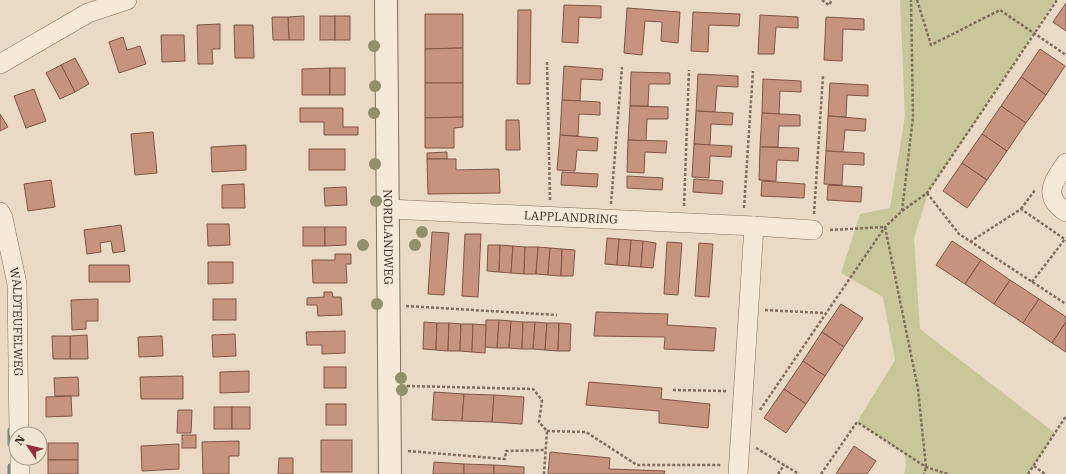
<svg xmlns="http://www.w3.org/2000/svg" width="1066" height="474" font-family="'IBM Plex Serif',serif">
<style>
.green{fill:#c7c799}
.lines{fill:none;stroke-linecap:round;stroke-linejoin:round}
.stream{stroke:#6e8b80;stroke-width:5}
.building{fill:#c5937e;stroke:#805544}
.minor-casing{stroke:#836c5c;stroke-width:20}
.tertiary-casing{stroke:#836c5c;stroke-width:24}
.path{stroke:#836c5c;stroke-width:2.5;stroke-dasharray:3 2;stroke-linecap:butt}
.minor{stroke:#f6e9d7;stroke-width:19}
.tertiary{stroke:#f6e9d7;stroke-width:22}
.tree{fill:#928e6e}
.labels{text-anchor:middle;stroke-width:3;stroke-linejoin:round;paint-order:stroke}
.street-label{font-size:12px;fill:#35271f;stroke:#f2e6d3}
</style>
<rect width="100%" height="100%" fill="#eadac5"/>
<path class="green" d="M900,0H1055L928,193L914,238L920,329L1055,433L1028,474H904L906,466L905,454L857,422L895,360L883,297L841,273L860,214L890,208L905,116Z"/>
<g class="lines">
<g class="stream">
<path d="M10,444V430"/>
<path d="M10,466V474"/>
</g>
</g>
<g class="building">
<path d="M1066,3V31L1053,22Z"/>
<path d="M564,5L601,6V18L579,17L578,43L562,42Z"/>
<path d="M627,8L680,12L678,43L661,41L662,22L645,21L642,55L624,53Z"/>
<path d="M518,10H531L530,84H517Z"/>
<path d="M693,12L740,14L739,26L709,25L708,52L691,51Z"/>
<path d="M425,14H463V48L425,49Z"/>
<path d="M760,15L798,17V28L776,27L774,54H758Z"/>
<path d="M304,16V40H289L288,17Z"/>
<rect x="320" y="16" width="15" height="24"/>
<rect x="335" y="16" width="15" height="24"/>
<path d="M272,17H288L289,40H273Z"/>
<path d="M826,17L864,19V30L843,29L842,61L824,60Z"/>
<path d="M220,24V49H212L213,64H198L197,25Z"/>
<path d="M234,25H253L254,58H235Z"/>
<path d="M161,35H184L185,61L162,62Z"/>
<path d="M123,37L127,50L140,46L146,64L119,73L109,42Z"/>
<path d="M463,48V83H425V49Z"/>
<path d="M1040,49L1065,66L1046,95L1021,77Z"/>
<path d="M75,58L89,84L75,92L61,65Z"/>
<path d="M61,65L75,92L60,99L46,73Z"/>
<path d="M564,66L603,69L602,80L581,79L580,101L562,100Z"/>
<path d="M330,68V95H302V69Z"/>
<rect x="330" y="68" width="15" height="27"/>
<path d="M631,72L670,73V84H649L648,106H630Z"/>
<path d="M698,74L738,76V87L717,86L715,112L696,111Z"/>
<path d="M1021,77L1046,95L1026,123L1001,106Z"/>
<path d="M763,79L801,81V92L780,91L779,114L762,113Z"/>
<path d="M425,83H463V117L425,118Z"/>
<path d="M830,83L868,85V96L847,95L846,117L828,116Z"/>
<path d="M34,89L46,121L26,128L14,96Z"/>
<path d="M562,100L600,102V115L579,114L578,136L560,135Z"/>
<path d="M630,106L668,107V119H647L646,141L628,140Z"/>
<path d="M1001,106L1026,123L1007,151L982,134Z"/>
<path d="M300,108H343V127H358V135H324V122H300Z"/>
<path d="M696,111L733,113L732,125L711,124L710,145L694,144Z"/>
<path d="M762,113L800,115V126H779L778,147H760Z"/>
<path d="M0,114L8,127L0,131Z"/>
<path d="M828,116L866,119L865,131L845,130L843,152L826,151Z"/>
<path d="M463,117V127L454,128V148H425V118Z"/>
<path d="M506,120H519L520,150H506Z"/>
<path d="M153,132L157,173L135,175L131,134Z"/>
<path d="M982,134L1007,151L987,180L962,163Z"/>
<path d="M560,135L598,138L597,151L577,150L575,171L557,170Z"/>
<path d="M628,140L667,141L666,153L645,152L644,173L627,172Z"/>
<path d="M694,144L732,146L731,157L710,156L709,178L692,177Z"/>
<path d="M246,145V170L212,172L211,147Z"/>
<path d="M760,147L799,148L798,161L777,160L776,181L759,180Z"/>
<rect x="309" y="149" width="36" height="21"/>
<path d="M826,151L864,153V165L843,164L842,185L824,184Z"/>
<path d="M447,152V159H427V153Z"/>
<path d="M427,159H456V170L499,169L500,193L428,194Z"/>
<path d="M962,163L987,180L967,208L943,191Z"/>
<path d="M562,172L598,174L597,187L561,185Z"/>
<path d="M627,176L663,178L662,190L627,188Z"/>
<path d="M694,179L723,181L722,194L693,192Z"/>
<path d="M51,180L55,207L28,211L24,184Z"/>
<path d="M762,181L805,184L804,198L761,196Z"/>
<path d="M244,184L245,208H222V185Z"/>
<path d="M828,185L862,187L861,202L827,200Z"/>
<path d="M346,187L347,205L325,206L324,188Z"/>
<path d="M207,224H229L230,245L208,246Z"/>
<path d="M121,225L125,251L113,253L111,241L100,243L101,252L87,254L84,230Z"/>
<rect x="303" y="227" width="22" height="19"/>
<path d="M325,227H346V245L325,246Z"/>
<path d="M432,232L449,233L444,295L428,294Z"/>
<path d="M465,234H481L478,297L462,296Z"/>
<path d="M607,238L619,239L617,265L605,264Z"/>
<path d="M619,239L631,240L629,266L617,265Z"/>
<path d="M631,240L643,241L641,267L629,266Z"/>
<path d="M643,241L656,243L653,268L641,267Z"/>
<path d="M952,241L981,260L965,284L936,265Z"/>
<path d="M667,242L682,243L678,295L664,294Z"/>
<path d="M699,243L713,244L709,297L695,296Z"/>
<path d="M488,245H500L499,272L487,271Z"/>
<path d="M500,245L513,246L511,273L499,272Z"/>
<path d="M513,246L525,247L524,274L511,273Z"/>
<path d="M525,247H538L536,274H524Z"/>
<path d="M538,247L550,248L548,275L536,274Z"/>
<path d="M550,248L562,249L561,276L548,275Z"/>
<path d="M562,249L575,250L573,276H561Z"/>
<path d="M335,254H351V264H346L347,283H313L312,260H335Z"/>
<path d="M981,260L1010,280L994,304L965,284Z"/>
<path d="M208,262H233V283L208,284Z"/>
<path d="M89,265H129L130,282H89Z"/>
<path d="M1010,280L1039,299L1023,323L994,304Z"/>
<path d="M324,292H332L333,297H341L342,315L318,316L317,305H307V298L324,297Z"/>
<path d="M98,299V321H86V329L72,330L71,300Z"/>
<rect x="213" y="299" width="23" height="21"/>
<path d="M1039,299L1066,317V322L1052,343L1023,323Z"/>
<path d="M841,304L863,318L844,347L822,332Z"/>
<path d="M596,312L668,314L667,325L716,328L714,351L664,349L665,337L594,336Z"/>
<path d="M486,320H499L497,348L485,347Z"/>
<path d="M499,320L511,321L509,348H497Z"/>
<path d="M511,321L523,322L522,349L509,348Z"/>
<path d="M424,322L437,323L436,350L423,349Z"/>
<path d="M523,322H535L533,349H522Z"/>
<path d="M535,322L547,323L545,350L533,349Z"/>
<path d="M1066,322V352L1052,343Z"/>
<path d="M437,323H449L448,351L436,350Z"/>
<path d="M449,323L461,324L460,351H448Z"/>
<path d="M547,323H559L558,351L545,350Z"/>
<path d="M559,323L571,324L570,351H558Z"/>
<path d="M461,324H473L472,352L460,351Z"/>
<path d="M473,324L486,325L485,353L472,352Z"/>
<path d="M345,331V353L322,354V345H307L306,332Z"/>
<path d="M822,332L844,347L825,376L803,361Z"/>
<path d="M235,334L236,356L213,357L212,335Z"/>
<path d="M87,335L88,359H70V336Z"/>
<path d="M52,336H70V359H53Z"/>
<path d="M162,336L163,356L139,357L138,337Z"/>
<path d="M803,361L825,376L806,404L784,389Z"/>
<rect x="324" y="367" width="22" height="21"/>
<path d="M249,371V392L220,393V372Z"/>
<path d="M183,376V399H141L140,377Z"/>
<path d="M78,377L79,396H55L54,378Z"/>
<path d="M589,382L662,388L661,399L710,404L708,428L659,423V411L586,405Z"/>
<path d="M784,389L806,404L786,433L764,418Z"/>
<path d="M434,392L464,394L462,421L432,420Z"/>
<path d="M464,394L494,395L492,422L462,421Z"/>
<path d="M494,395L524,397L522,424L492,422Z"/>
<path d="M71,396L72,416L46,417V397Z"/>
<rect x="326" y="404" width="20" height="21"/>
<rect x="214" y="407" width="18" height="22"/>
<rect x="232" y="407" width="18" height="22"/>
<path d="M178,410H192L191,433H177Z"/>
<rect x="182" y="435" width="14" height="13"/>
<rect x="321" y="440" width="31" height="32"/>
<path d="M239,441V456H229V474H203L202,442Z"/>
<rect x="48" y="443" width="30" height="17"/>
<path d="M179,444V469L142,471L141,446Z"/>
<path d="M854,446L876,461L867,474H836Z"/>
<path d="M550,452L610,458L609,469L665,471L664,474H548Z"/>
<path d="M279,458H293V474H278Z"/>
<rect x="48" y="460" width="30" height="14"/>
<path d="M434,462L464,464V474H433Z"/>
<path d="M464,464L494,465V474H464Z"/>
<path d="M494,465L524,467V474H494Z"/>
</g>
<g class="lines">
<defs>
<g id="minor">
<path d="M0,64L88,13L127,0"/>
<path d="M1066,163C1053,182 1042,196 1066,212"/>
<path id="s1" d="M388,209L754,226L813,230"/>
<path id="s2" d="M0,212L3,218L17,284L19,434"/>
<path d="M20,458V474"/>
<path d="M738,474L754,226"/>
</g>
<g id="tertiary">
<path id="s3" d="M386,0L390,474"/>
</g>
</defs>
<use href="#minor" class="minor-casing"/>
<use href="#tertiary" class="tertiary-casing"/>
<g class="path">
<path d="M822,0L829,5L832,0"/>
<path d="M917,0L931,45L1000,10L1066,55"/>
<path d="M547,62L550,200"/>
<path d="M927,193L959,234L1066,304"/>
<path d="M611,204L622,67"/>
<path d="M684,206L689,70"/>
<path d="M744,208L753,71"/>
<path d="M1021,209L1035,190"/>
<path d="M902,211L913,117L911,0"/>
<path d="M814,214L823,76"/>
<path d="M885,227L918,389L926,467L924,474"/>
<path d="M830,230L884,227"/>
<path d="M970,242L1021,209L1066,240"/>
<path d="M1032,282L1065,239"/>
<path d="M406,306L557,315"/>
<path d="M765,310L825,313"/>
<path d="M407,386L533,389L542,400L539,422L547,431L544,474"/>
<path d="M673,390L727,391"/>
<path d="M760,410L885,227L902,211L927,193L1057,0"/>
<path d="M547,431L586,432L637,465H722"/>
<path d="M756,448L799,474"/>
<path d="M408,451L505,459L506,451L545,450"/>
<path d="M1034,466L1045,474"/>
<path d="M778,474L784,465"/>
<path d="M821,474L857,422L926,467L948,474"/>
<path d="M1028,474L1066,416"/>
</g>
<use href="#minor" class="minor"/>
<use href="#tertiary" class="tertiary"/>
</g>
<g class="tree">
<circle cx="374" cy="46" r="6"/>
<circle cx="375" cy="86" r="6"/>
<circle cx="374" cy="113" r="6"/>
<circle cx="375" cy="164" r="6"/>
<circle cx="376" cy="201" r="6"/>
<circle cx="422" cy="232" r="6"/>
<circle cx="363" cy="245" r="6"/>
<circle cx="415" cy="245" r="6"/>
<circle cx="377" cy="304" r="6"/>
<circle cx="401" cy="378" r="6"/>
<circle cx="402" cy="390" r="6"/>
</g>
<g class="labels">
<g class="street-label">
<text dy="4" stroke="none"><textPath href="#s1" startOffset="183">LAPPLANDRING</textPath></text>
<text dy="4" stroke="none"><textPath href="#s3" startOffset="237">NORDLANDWEG</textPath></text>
<text dy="4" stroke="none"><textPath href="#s2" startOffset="112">WALDTEUFELWEG</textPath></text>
</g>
</g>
<g transform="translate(28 446) rotate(305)"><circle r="19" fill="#f2e6d3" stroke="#a69a8b"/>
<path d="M0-3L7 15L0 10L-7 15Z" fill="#8d323d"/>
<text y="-6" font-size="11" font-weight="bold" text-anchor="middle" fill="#35271f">N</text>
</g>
</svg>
